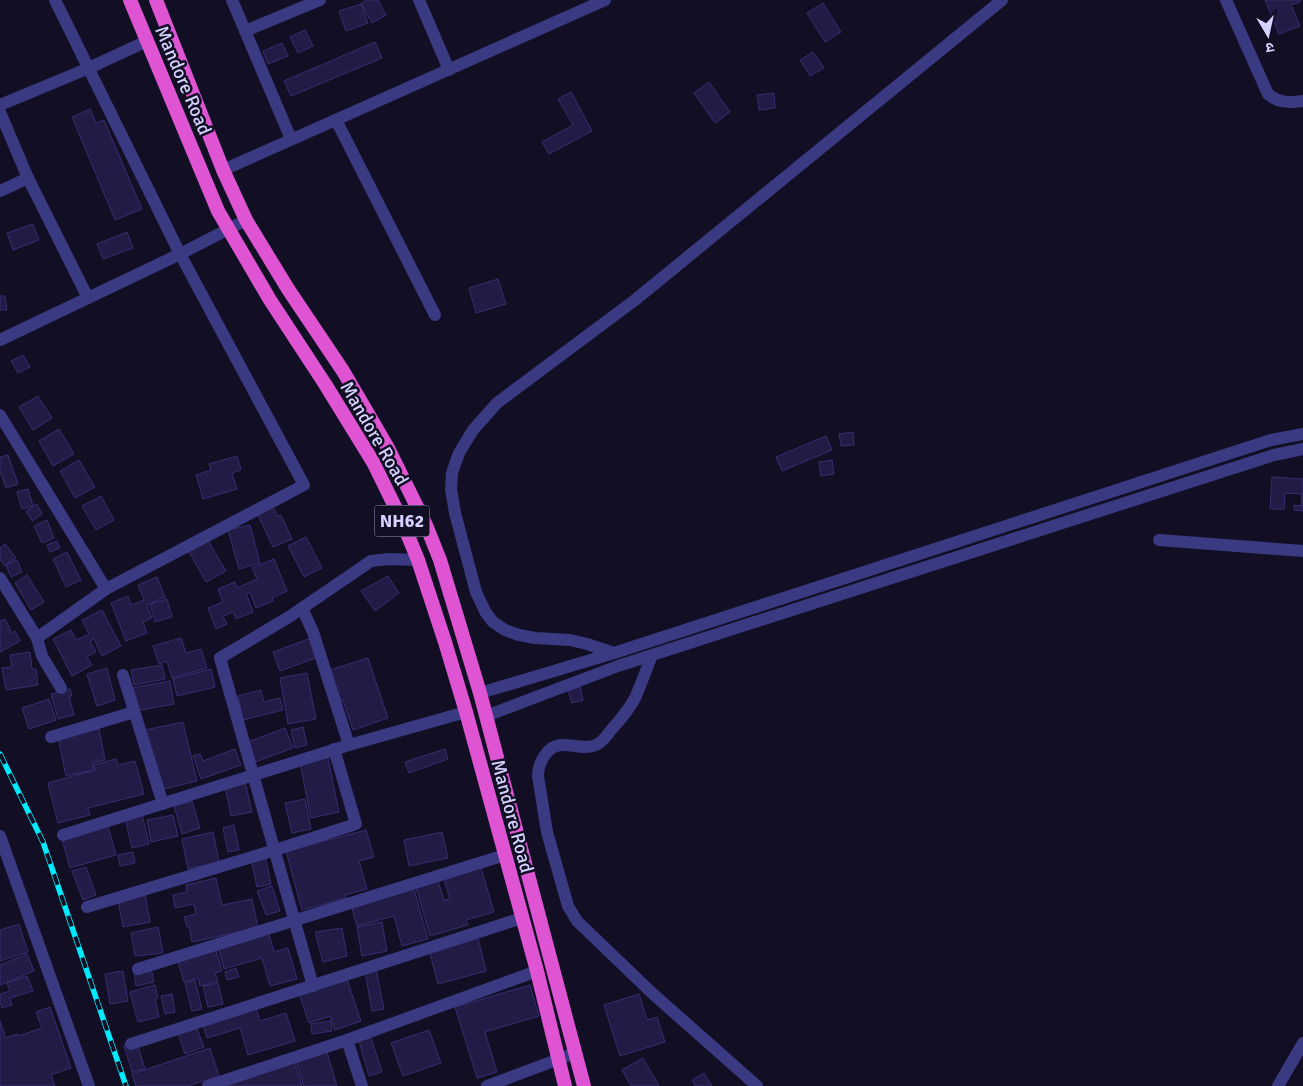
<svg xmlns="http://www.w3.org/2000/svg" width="1303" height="1086" font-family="Signika,'Noto Sans Devanagari',sans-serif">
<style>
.building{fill:#221b45;stroke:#382d71}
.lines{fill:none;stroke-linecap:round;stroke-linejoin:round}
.minor{stroke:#3a3a83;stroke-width:12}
.tertiary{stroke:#3a3a83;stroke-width:12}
.trunk{stroke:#de54d3;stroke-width:14}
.rail-casing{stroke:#01eafc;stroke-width:5.5}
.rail{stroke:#120f25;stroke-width:4;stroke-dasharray:11;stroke-linecap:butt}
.labels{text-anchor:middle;stroke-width:5;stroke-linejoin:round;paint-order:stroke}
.shield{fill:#120f25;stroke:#9b98be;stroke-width:1}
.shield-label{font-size:18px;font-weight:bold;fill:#d6d2ff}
.street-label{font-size:19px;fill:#d6d2ff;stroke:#120f25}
</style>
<rect width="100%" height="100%" fill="#120f25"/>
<g class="building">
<path d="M367,0H378L386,15L372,23L361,3Z"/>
<path d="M1265,0H1300V2L1291,5L1300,26L1279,34Z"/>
<path d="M823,3L841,32L825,42L807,13Z"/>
<path d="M361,4L368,23L346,31L339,11Z"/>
<path d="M305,30L313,46L298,53L290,37Z"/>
<path d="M375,42L382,58L291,96L284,81Z"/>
<path d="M282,43L288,56L268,64L263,51Z"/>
<path d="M813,52L824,68L810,76L800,60Z"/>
<path d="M709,82L730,112L715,123L694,93Z"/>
<path d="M571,92L592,131L549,154L542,142L573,125L558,99Z"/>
<path d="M774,93L775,108L759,110L757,95Z"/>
<path d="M90,109L96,123L104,120L142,209L115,220L72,117Z"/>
<path d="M33,224L39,240L13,250L7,233Z"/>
<path d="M127,232L133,248L103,259L97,244Z"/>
<path d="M498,279L506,304L476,313L469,288Z"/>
<path d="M0,296H5L7,310H0Z"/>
<path d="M23,355L30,367L18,373L11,361Z"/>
<path d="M38,396L52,418L33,430L19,407Z"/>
<path d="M59,429L74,454L53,466L39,441Z"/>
<path d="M853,432L854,445L841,446L839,434Z"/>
<path d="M826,436L832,450L782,471L776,457Z"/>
<path d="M8,455L18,484L6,488L0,471V457Z"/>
<path d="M237,456L241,470L232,473L237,489L203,499L196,475L211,470L209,464Z"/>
<path d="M79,460L95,487L75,498L60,471Z"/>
<path d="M832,460L834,474L821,476L819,462Z"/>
<path d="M1272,477L1303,479V511L1294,510V505L1301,506L1302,494L1285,493L1284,509H1270Z"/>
<path d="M28,489L33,506L22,509L17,492Z"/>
<path d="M101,496L114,520L96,530L82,506Z"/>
<path d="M37,504L42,514L32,521L26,511Z"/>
<path d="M272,504L277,516L281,515L292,539L273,547L256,511Z"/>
<path d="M47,520L54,538L42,543L34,526Z"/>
<path d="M250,525L260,563L239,569L228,530Z"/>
<path d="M206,537L226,571L206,582L187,548Z"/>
<path d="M306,537L322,568L304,577L288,546Z"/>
<path d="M57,541L60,548L50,552L47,545Z"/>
<path d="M5,544L16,558L5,566L0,559V548Z"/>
<path d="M67,552L81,580L66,587L53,559Z"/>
<path d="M274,559L287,591L272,598L273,601L256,608L250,592L246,593L253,612L236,619L233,612L223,616L227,624L216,629L208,608L223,602L218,589L235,582L237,588L257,579L252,568Z"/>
<path d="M17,560L22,572L11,577L6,565Z"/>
<path d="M27,575L44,602L31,610L15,583Z"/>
<path d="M388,576L399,593L375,611L361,591Z"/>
<path d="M157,577L165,597L147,605L152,618L143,622L147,633L126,641L111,603L128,596L131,605L144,600L138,585Z"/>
<path d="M167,599L172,617L155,622L150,604Z"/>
<path d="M102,610L121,646L102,656L94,639L90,641L96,652L87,657L92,665L72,676L53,639L71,630L76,640L89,634L82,620Z"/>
<path d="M5,619L12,633L15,631L20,641L0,652V621Z"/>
<path d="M181,638L186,653L201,649L207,668L172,678L167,661L159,664L153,646Z"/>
<path d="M311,638L318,657L280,671L273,652Z"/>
<path d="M30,652L32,669H36L38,685L6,690L2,668L12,667L10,655Z"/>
<path d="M368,658L388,718L353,730L343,700L340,701L330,670Z"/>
<path d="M162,665L165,679L134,685L131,670Z"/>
<path d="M107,668L115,700L97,706L87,674Z"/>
<path d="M211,669L215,687L177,696L173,679Z"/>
<path d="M307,673L316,719L288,724L280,678Z"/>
<path d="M170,681L174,704L136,711L131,688Z"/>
<path d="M580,687L583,700L572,703L568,690Z"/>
<path d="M70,689L72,696H69L74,715L58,719L51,694Z"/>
<path d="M261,690L264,702L280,698L283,710L243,720L238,696Z"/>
<path d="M49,699L56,720L29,729L22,708Z"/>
<path d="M183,722L197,781L160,790L145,730Z"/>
<path d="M303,727L307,745L295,748L291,730Z"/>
<path d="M285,728L293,748L255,762L248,742Z"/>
<path d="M99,729L105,760L92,763L94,770L66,776L58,737Z"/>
<path d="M235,749L241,765L201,779L193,756L200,754L203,761Z"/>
<path d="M445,749L448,759L409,773L405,762Z"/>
<path d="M328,758L339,812L311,818L300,763Z"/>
<path d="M116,759L118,765L135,761L144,794L88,808L90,815L58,823L48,783L95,770L93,765Z"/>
<path d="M245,782L252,812L231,816L225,786Z"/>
<path d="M305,799L311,829L292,833L285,803Z"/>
<path d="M192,801L200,828L182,834L174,806Z"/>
<path d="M142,814L149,844L132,848L125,818Z"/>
<path d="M173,815L178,836L151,842L147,820Z"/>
<path d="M107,823L116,855L70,868L61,836Z"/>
<path d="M234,825L239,850L228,852L223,828Z"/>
<path d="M366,830L374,857L359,861L367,889L345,895L346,898L302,910L286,851Z"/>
<path d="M213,832L219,862L188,869L182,839Z"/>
<path d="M442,832L448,858L409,866L404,840Z"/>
<path d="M133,852L135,863L120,866L118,855Z"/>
<path d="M265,856L271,884L257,887L251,859Z"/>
<path d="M480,864L494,912L466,920L468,925L430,936L416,887L438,881L444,900L450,899L443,876Z"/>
<path d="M86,867L96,895L83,900L72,871Z"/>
<path d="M216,878L222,905L252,899L258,928L192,942L189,926L187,927L184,917L196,914L194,904L175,908L173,895L187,892L186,885Z"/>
<path d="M272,886L280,911L266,915L257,891Z"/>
<path d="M413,886L428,939L402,946L394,916L357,926L351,905Z"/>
<path d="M145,894L150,922L123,927L118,900Z"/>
<path d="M382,922L387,951L362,956L357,927Z"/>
<path d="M19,924L28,952L0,961V930Z"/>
<path d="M158,927L163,953L135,956L131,933Z"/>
<path d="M342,928L347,956L323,962L315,932Z"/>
<path d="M268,931L274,952L288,948L297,979L270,986L262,958L224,969L218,946Z"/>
<path d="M477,934L486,971L438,984L429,950Z"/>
<path d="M215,946L222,971L215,973L218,981L200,986L198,978L184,982L177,958Z"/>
<path d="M27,954L34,971L0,985V965Z"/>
<path d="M151,968L154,982L136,986L134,972Z"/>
<path d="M236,968L239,977L227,980L225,972Z"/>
<path d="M376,969L384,1009L372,1011L365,971Z"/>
<path d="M123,971L128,1001L110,1004L105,974Z"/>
<path d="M27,976L33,991L10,998L12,1005L2,1008L0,1002V994L10,991L7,983Z"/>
<path d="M346,976L361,1021L335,1030L330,1016L309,1023L298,991Z"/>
<path d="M195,980L202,1009L192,1011L185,983Z"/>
<path d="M218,983L223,1004L208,1007L203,986Z"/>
<path d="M155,985L158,998L155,999L159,1017L138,1022L130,992Z"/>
<path d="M530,985L539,1016L485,1032L497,1072L477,1078L455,1007Z"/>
<path d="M172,994L175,1012L165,1014L161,996Z"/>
<path d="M639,994L647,1020L657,1017L665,1042L620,1056L604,1005Z"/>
<path d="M255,1005L260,1021L286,1013L295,1041L248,1055L240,1028L207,1038L202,1022Z"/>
<path d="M50,1007L71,1068L51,1075L55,1086H0V1021L6,1038L17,1034L18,1036L42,1028L36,1012Z"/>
<path d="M331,1021L332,1031L312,1034L311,1024Z"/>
<path d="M196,1026L204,1047L185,1054L178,1033Z"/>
<path d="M429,1030L441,1063L403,1076L391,1043Z"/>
<path d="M371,1038L382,1072L369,1076L359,1041Z"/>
<path d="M137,1043L145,1069L132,1072L124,1046Z"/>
<path d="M210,1048L219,1076L188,1086H136L132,1074Z"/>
<path d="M327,1052L337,1086H304L296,1061Z"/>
<path d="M643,1058L659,1086H631L622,1070Z"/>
<path d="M294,1062L302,1086H217Z"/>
<path d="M704,1073L712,1086H695L692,1080Z"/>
</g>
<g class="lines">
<g class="minor">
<path d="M232,0L291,139"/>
<path d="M419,0L449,70"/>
<path d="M1226,0L1268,94C1278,103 1290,103 1303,101"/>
<path d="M245,31L320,0"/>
<path d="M0,105L89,68L147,41"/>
<path d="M0,112L28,178L88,298"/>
<path d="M336,120L435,315"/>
<path d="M223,170L605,0"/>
<path d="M0,191L28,178"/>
<path d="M0,340L180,254L246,220"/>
<path d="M0,415L106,589L304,485L180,254L55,0"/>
<path d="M1159,540L1303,551"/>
<path d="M0,578L37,638L106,589"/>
<path d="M302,608L313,632L349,745"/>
<path d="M37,638L42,656L61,688"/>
<path d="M614,653L587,644L570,640L535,638L519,635L505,630L493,622L486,613L476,592L455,513L451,489L452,473L459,453L473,430L497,403L635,300L1002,0"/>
<path d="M652,655C646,670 641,685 635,698C629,710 620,720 612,729C607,735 603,742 596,745C584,750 573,744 561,745C547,746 538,763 538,776L547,832L568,906L577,921L652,993L757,1086"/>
<path d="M123,675L163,804"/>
<path d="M51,737L134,712"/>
<path d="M63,835L349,745L466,712"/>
<path d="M0,836L89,1086"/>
<path d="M87,907L275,850L356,824L334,749"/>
<path d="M138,969L505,855"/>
<path d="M313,986L220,658L289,617L371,561L389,559L418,560"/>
<path d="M347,1040L362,1086"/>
<path d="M131,1044L522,918"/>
<path d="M208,1086L347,1040L537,971"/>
<path d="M487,1086L575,1053"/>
<path d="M1278,1086L1303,1043"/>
</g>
<g class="tertiary">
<path d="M480,693L614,653L1271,440L1303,434"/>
<path d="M486,716L618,666L1274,455L1303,449"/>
</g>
<g class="trunk">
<path d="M130,0L218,211L270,300L325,384L373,462L402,521L418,560L445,642L466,712L537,971L565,1086"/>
<path d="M156,0L223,170L246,220L288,289L343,371L388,448L426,525L440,560L480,693L584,1086"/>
</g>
<defs>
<path id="rail" d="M0,754L43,842L126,1086"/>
</defs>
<use href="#rail" class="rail-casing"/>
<use href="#rail" class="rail"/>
</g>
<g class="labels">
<rect class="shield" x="374.5" y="505.5" width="55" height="31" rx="4"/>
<g class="shield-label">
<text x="402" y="527">NH62</text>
</g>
<g class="street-label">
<text transform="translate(184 80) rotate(67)" y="7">Mandore Road</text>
<text transform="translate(375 433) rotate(60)" y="7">Mandore Road</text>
<text transform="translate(513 816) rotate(75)" y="7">Mandore Road</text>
</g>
</g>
<g transform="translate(1268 35) rotate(171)" stroke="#120f25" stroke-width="4" paint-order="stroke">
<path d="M0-4L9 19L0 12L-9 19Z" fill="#d6d2ff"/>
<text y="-8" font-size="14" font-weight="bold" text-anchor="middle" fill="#d6d2ff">उ</text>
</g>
</svg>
